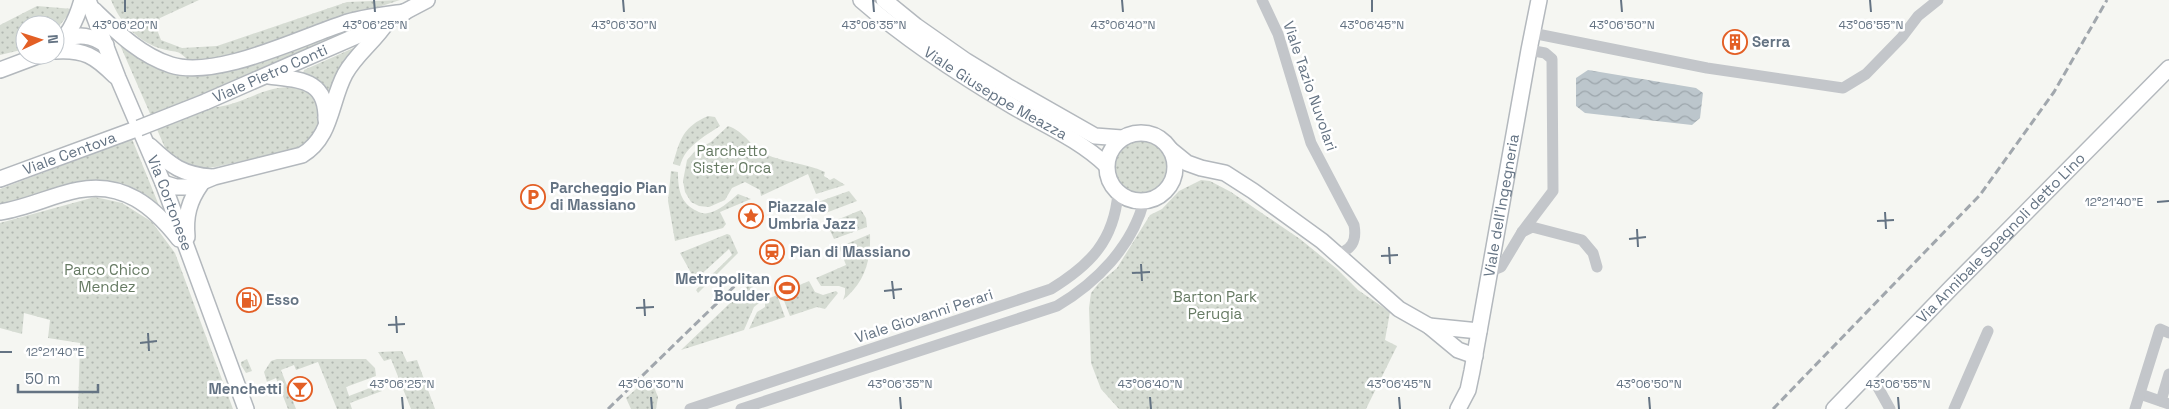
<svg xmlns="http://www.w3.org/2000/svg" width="2169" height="409" font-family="'Space Grotesk',sans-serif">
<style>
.green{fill:url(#green-dots)}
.water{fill:url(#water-waves)}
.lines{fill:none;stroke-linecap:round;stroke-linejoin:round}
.secondary-casing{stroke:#b3b8bd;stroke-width:18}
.street{stroke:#c3c6ca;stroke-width:11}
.secondary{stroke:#fff;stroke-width:15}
.rail{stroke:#a1a7ad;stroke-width:3;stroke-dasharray:8 4;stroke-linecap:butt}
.secondary-bridge-casing{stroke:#b3b8bd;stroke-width:18;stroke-linecap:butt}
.secondary-bridge{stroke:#fff;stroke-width:15}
.ticks{fill:none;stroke:#647383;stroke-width:2}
.labels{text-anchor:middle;stroke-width:5;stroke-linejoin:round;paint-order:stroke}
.poi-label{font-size:15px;font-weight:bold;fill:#647383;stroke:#fff;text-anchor:start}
.street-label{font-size:15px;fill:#647383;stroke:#fff}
.park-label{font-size:15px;fill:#667a63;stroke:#fff}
.ticks-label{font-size:12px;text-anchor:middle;fill:#647383;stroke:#fff;stroke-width:5;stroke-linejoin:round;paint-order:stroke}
</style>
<defs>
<pattern id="green-dots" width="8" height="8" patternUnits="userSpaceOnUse" patternTransform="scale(1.25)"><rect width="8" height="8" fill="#d6dcd3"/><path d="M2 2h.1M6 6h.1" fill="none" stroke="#b1b7b1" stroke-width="1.8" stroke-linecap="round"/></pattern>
<pattern id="water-waves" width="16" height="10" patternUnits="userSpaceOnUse" patternTransform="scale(1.25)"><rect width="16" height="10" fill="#bcc6cc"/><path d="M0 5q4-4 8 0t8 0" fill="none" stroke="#9ca5ab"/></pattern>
</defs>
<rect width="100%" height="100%" fill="#f5f6f2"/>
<g class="green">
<path d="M111,0H199L160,18L156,27L161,40L182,48L217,46L347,2L400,0L226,57L192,64C176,47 178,54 159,48C136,40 120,22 111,0Z"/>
<path d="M37,6L73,9L55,31V25H25V49L0,55V25Z"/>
<path d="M363,24L296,55L197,107C245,114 273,68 316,97C318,103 323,111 322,117C322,131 309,142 298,149L215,167L197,169L176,160L166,150L120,45H125L181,73Z"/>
<path d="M358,46L330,95L325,89L303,74L304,70Z"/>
<path d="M708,116L715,117L720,126C704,137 685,146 680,166L673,164C680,139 683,127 708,116Z"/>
<path d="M728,126C744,131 751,147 765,154C785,163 806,163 825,172L824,176L830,180L834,178L845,185L816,194L808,174L761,196L760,190L745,182L732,188L725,200L709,207L699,206L691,202L685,192L683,181L687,160L697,149L711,142Z"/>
<path d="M132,139L160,208L133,192L0,206V189Z"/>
<circle cx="1141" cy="167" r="27"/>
<path d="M671,171L678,172C678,189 680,203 697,211C700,213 705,214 708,213C719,211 730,201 738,194L751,199L720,212L726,224L723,228L675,241L668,201Z"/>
<path d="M1201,180L1210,181L1231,192L1300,239L1337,269L1358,290L1390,312L1385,340L1397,346L1366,409H1119L1101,389L1091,363L1089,308L1091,293L1099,283L1117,268L1150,215L1162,209L1179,191Z"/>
<path d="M849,191L857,201L823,214L818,202Z"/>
<path d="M95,197L122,203L152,222L175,253L233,409H78L80,343L48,338L50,320L24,313L22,334L0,328V223Z"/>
<path d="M861,210L866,218L867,227L834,239L827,224Z"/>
<path d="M727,234L730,235L738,253L698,293L696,290L732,255L729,249L695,280L680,253Z"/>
<path d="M870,234C871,262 864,283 843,300L845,294V288L839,286H821L816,278L846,265L839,247Z"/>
<path d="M809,281L815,292L823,295L836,291L838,293L825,309L817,307L790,316L781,293Z"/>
<path d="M751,283L759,303L754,307L744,330L681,350Z"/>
<path d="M777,295L785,317L749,329L757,312L765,307V300Z"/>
<path d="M402,351L407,362L417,360L435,409H411L391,359L384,361L378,352Z"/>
<path d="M247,359L252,371L246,373L241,365V362Z"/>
<path d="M277,359H366L375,368L376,376L346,387L349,396L375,386H378L382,391L350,403L352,409H337L318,362L296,370L294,365L281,370L296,409H288L276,378L267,382L264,372L271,361Z"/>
<path d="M644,382L654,387L658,397L656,409H631L626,398Z"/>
</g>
<path class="water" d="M1588,70L1696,88L1703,93L1700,118L1692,125L1585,113L1576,106V78Z"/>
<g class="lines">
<defs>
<g id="secondary">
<path id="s1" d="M88,0L118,78L163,183L246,409"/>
<path id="s2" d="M861,0C908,41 960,75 1014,107C1045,125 1080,140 1106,165"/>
<path d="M884,0L916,26L966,61L1007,86L1095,136L1122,138"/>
<path d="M94,10C117,32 140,55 171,65C216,79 297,39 342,24C362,17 384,15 405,12"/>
<path d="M63,39C80,34 91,35 106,45"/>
<path d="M55,47C70,35 77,18 82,0"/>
<path d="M55,51C84,49 95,56 115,76"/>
<path d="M0,70L40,55"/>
<path d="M269,76C300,80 327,79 326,120"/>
<path id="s3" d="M205,102L368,31L427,0"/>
<circle cx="1141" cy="167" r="34"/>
<path d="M150,146C171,166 183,175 212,177"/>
<path d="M1171,150L1187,163L1201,168L1225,173L1253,191L1322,241L1399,309L1429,326L1458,350L1475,356"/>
<path id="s4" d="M0,179L139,128"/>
<path d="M163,183L176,187H190L214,177L302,155C332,137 330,102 345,74C356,54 375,41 387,22"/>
<path d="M0,212C27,208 52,195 78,190C123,181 153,206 179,239"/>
<path d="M187,237C185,216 189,201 201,184"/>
<path d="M1429,326L1479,331"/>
<path id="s5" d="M1458,409L1468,390L1472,371L1529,50L1539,0"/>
<path id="s6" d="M1834,409L1951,288L2169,68"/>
</g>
</defs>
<use href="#secondary" class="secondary-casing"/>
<g class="street">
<path d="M1262,0L1278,34L1311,143L1354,225C1357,241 1352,250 1336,254"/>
<path d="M1532,33L1707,68L1843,88L1866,74L1902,37L1918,16L1938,0"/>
<path d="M1522,232L1532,227L1582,240L1593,253L1597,267"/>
<path d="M1489,272L1501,267L1522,232L1553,191L1552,59L1545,53L1529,50"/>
<path d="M1870,373L1890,409"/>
<path d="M2140,394L2169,404"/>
<path d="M2161,401L2169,374"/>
<path d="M690,409L1051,289C1090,265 1114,241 1118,193"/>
<path d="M741,409L1057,306C1096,283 1132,247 1144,201"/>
<path d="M1954,409L1988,331"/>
<path d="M2135,409L2160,329L2169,333"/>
</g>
<use href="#secondary" class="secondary"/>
<g class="rail">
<path d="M608,409L747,274"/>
<path d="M1773,409L1980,195L2054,92L2107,0"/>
</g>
<defs>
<path id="secondary-bridge" d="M139,128L205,102"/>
</defs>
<use href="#secondary-bridge" class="secondary-bridge-casing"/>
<use href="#secondary-bridge" class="secondary-bridge"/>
</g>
<path class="ticks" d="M125,0V12M374,0L375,12M623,0L624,12M873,0L874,12M1122,0L1123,12M1372,0V12M1621,0L1622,12M1870,0L1871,12M2157,202L2169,201M1885,212L1886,229M1877,221L1894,220M1637,229L1638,247M1629,239L1646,237M1389,247L1390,264M1381,256L1398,255M1141,264L1142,281M1132,273L1150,272M892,281L894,299M884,291L902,289M644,299L645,316M636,308L654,307M396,316L397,333M388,325L405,324M148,333L149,351M140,343L157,341M0,352H12M402,397L403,409M651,397L652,409M900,397L901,409M1150,397L1151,409M1399,397L1400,409M1649,397L1650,409M1898,397L1899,409"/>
<defs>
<symbol id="building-ring" viewBox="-11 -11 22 22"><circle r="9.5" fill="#fff" stroke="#e35f25" stroke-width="1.5"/><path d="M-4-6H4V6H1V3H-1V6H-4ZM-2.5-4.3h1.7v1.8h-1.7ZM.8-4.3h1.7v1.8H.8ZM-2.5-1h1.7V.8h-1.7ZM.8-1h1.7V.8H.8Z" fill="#e35f25"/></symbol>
<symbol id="parking-ring" viewBox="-11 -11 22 22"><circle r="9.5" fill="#fff" stroke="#e35f25" stroke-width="1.5"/><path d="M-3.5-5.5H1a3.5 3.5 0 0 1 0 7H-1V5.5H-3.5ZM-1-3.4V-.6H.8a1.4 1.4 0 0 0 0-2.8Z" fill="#e35f25"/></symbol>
<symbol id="sight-ring" viewBox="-11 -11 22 22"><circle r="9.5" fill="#fff" stroke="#e35f25" stroke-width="1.5"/><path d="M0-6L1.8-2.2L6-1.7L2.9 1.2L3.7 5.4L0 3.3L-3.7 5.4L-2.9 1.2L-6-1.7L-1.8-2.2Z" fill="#e35f25"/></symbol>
<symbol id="station-ring" viewBox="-11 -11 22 22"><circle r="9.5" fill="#fff" stroke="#e35f25" stroke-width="1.5"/><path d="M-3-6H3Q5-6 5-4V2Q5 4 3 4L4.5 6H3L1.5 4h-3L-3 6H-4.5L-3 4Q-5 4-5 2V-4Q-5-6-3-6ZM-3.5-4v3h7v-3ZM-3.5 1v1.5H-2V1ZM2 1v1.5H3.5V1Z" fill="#e35f25"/></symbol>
<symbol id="stadium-ring" viewBox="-11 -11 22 22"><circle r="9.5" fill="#fff" stroke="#e35f25" stroke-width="1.5"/><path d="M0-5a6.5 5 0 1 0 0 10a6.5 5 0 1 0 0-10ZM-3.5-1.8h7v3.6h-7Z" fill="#e35f25"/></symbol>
<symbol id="fuel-ring" viewBox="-11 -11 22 22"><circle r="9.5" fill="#fff" stroke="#e35f25" stroke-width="1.5"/><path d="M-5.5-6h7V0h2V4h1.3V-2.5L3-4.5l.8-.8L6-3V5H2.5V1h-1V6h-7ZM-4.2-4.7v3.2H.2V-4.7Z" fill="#e35f25"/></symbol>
<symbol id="bar-ring" viewBox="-11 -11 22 22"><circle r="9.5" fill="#fff" stroke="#e35f25" stroke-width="1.5"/><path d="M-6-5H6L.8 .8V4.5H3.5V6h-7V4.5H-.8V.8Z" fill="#e35f25"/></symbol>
</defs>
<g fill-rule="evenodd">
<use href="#building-ring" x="1721" y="28" width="28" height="28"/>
<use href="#parking-ring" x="519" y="183" width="28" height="28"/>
<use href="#sight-ring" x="737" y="202" width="28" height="28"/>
<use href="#station-ring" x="758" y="238" width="28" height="28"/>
<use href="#stadium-ring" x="773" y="274" width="28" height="28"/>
<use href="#fuel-ring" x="235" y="286" width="28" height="28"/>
<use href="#bar-ring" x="286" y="375" width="28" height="28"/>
</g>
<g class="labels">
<g class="poi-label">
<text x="1752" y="47">Serra</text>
<text x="550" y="193">Parcheggio Pian<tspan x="550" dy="17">di Massiano</tspan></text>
<text x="768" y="212">Piazzale<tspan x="768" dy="17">Umbria Jazz</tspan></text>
<text x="790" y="257">Pian di Massiano</text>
<text x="770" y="284" text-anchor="end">Metropolitan<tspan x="770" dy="17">Boulder</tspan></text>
<text x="266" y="305">Esso</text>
<text x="282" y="394" text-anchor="end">Menchetti</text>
</g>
<g class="street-label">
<text dy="5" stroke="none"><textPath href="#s3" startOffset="71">Viale Pietro Conti</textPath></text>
<text transform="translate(1310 86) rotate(71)" y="5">Viale Tazio Nuvolari</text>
<text dy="5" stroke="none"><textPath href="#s2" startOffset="164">Viale Giuseppe Meazza</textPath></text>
<text dy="5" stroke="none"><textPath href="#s4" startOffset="74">Viale Centova</textPath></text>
<text dy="5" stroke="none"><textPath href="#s1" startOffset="219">Via Cortonese</textPath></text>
<text dy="5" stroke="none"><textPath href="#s5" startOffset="209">Viale dell'Ingegneria</textPath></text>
<text dy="5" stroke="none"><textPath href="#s6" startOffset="239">Via Annibale Spagnoli detto Lino</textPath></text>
<text transform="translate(924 316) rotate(-18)" y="5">Viale Giovanni Perari</text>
</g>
<g class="park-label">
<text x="732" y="156">Parchetto<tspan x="732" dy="17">Sister Orca</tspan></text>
<text x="107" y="275">Parco Chico<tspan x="107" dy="17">Mendez</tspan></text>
<text x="1215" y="302">Barton Park<tspan x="1215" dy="17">Perugia</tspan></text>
</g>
</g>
<g class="ticks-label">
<text x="125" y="29">43°06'20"N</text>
<text x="375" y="29">43°06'25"N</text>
<text x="624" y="29">43°06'30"N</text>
<text x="874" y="29">43°06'35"N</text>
<text x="1123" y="29">43°06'40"N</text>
<text x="1372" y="29">43°06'45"N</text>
<text x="1622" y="29">43°06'50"N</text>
<text x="1871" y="29">43°06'55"N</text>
<text x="2114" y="206">12°21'40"E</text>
<text x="55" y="356">12°21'40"E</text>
<text x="402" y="388">43°06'25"N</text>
<text x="651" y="388">43°06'30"N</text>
<text x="900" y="388">43°06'35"N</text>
<text x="1150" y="388">43°06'40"N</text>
<text x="1399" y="388">43°06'45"N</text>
<text x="1649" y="388">43°06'50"N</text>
<text x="1898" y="388">43°06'55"N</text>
</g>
<g transform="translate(40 40) rotate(86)"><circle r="24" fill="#ffffff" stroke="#c1c7cd"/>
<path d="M0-4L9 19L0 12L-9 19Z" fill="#e35f25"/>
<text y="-8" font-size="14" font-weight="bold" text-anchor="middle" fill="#647383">N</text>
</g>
<path d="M18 384v8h80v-8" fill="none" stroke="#647383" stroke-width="2.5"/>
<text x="25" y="384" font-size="15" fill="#647383" stroke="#ffffff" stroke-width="4" paint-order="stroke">50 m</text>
</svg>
